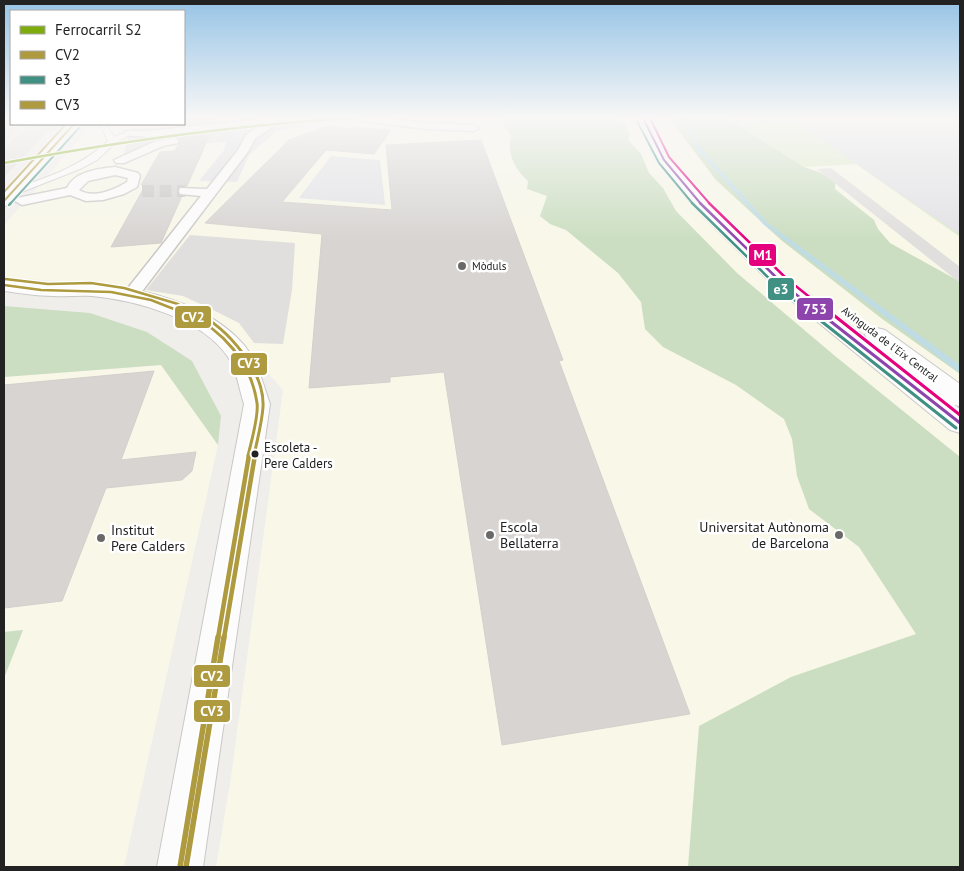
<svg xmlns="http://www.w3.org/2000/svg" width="964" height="871" font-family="'PT Sans',sans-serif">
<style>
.education{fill:#f8f7e8}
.grass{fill:#ddeccb}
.forest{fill:#cbdec1}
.parking{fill:#e0dfde}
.plaza{fill:#e2e1e5}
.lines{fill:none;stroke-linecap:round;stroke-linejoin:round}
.stream{fill:#bfdbe3;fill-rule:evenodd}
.building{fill:#d7d4d2;stroke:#d3d0cc}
.pedestrian-tunnel{stroke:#c7c5c3;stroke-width:12;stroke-dasharray:12 5.5;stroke-linecap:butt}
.service-casing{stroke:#c9c8c7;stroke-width:2}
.pedestrian-casing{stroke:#c9c8c7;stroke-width:3}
.minor-casing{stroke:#c9c8c7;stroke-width:2}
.tertiary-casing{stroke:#c9c8c7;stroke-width:2}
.service{fill:#fdfcfc;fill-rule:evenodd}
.pedestrian{fill:#fdfcfc;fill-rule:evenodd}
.minor{fill:#fdfcfc;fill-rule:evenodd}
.tertiary{fill:#fdfcfc;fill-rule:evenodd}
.bus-1-far4-casing{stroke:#fff;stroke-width:4}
.bus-1-far3-casing{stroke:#fff;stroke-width:5}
.bus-1-far2-casing{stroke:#fff;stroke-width:6}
.bus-1-far1-casing{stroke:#fff;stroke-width:8}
.bus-1-casing{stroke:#fff;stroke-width:9}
.bus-2-far2-casing{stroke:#fff;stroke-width:4}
.bus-2-far1-casing{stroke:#fff;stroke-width:5}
.bus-2-casing{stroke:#fff;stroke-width:6}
.bus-3-far4-casing{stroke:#fff;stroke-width:4}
.bus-3-far3-casing{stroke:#fff;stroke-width:5}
.bus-3-far2-casing{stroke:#fff;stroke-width:6}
.bus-3-far1-casing{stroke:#fff;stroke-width:8}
.bus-3-casing{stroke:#fff;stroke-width:9}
.bus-4-far2-casing{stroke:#fff;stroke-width:4}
.bus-4-far1-casing{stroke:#fff;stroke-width:5}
.bus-4-casing{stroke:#fff;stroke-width:6}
.bus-5-far2-casing{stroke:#fff;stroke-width:4}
.bus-5-far1-casing{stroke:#fff;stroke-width:5}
.bus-5-casing{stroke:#fff;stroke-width:6}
.bus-1-far4{stroke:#ae9a3f;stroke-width:2}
.bus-1-far3{stroke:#ae9a3f;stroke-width:2.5}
.bus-1-far2{stroke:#ae9a3f;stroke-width:3}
.bus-1-far1{stroke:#ae9a3f;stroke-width:4.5}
.bus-1{stroke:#ae9a3f;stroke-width:5.5}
.bus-2-far2{stroke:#409183;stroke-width:2}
.bus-2-far1{stroke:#409183;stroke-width:2.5}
.bus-2{stroke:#409183;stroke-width:3}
.bus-3-far4{stroke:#ae9a3f;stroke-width:2}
.bus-3-far3{stroke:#ae9a3f;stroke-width:2.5}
.bus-3-far2{stroke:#ae9a3f;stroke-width:3}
.bus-3-far1{stroke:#ae9a3f;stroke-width:4.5}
.bus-3{stroke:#ae9a3f;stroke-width:5.5}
.bus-4-far2{stroke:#8e44ad;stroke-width:2}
.bus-4-far1{stroke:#8e44ad;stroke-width:2.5}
.bus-4{stroke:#8e44ad;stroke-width:3}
.bus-5-far2{stroke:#e5007d;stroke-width:2}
.bus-5-far1{stroke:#e5007d;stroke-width:2.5}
.bus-5{stroke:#e5007d;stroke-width:3}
.rail-1-casing{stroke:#fff;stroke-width:4.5}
.rail-1{stroke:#7eac0d;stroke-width:2.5}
.poi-dot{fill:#6a6968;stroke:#fff;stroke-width:2}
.bus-dot{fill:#222;stroke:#fff;stroke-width:2}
.labels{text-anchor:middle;stroke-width:5;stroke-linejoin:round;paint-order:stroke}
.far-poi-label{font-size:11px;fill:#222;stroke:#fff;text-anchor:start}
.far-street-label{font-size:11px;fill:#222;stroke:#fff}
.bus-label{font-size:13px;fill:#222;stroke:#fff;text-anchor:start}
.poi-label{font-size:14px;fill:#222;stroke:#fff;text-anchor:start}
.line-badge{stroke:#fff;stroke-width:2}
.badge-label{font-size:14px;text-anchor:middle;font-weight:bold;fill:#fff}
</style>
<rect width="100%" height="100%" fill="#f0eeeb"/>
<g class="education">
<path d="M184,118H960V867H216L231,777L283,390L227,328L187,305L144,291L125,287L4,277V225L93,124H184Z"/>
<path d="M162,365L218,445L124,867H4V678L23,630L4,632V377Z"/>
</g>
<path class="grass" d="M790,118L798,123L937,118L960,124V237L856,164L804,167L727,119Z"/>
<g class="forest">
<path d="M498,118H621L630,134L628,140L641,154L649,173L663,188L676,211L737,273L835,356L960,457V867H688L699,726L791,677L916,634L859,547L809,509L797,476L792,439L784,419L736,385L663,347L645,329L641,302L618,273L566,230L550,224L540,216L547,196L527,189L528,181C514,168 507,154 511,135Z"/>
<path d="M669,118H734L728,119L804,167L819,172L835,181V189L874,220L878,229L890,243L957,280L960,283V374L881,318L781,240L716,180Z"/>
<path d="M4,306L90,313L147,332L192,361L221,416L218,445L161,365L4,377Z"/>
<path d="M23,630L4,678V632Z"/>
</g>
<g class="parking">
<path d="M4,118H11V124H26L4,144Z"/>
<path d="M29,124H63L57,130L48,131L4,177V147Z"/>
<path d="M831,168L960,267V283L817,169Z"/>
<path d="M190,235L295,243L292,290L283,344L254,343L239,323L211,309L183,296L146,290Z"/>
</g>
<g class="plaza">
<path d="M239,118H314L305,125L277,131L249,155L237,182L199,181L224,150L226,142L161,146L124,154L130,128L167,129Z"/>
<path d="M909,118H956L960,120V235L797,123Z"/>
<path d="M331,156L380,160L385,205L299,198Z"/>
</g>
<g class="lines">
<path class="stream" d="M682,118H686L701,148L768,223L960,365V372L957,371L764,225L697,150Z"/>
</g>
<g class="building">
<path d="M184,118H218L216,122L184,125Z"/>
<path d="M327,126L350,129L351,127L391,130L374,154L326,150L282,202L392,210L386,145L481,140L563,360L559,361L690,714L502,745L444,372L390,377V382L309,388L322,234L205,223L289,140Z"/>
<path d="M211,132L187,186L178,187V195L182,196L161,243L111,247L146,184L141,185L160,152L174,151L179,144L182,135Z"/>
<path d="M154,371L121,460L196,452L192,471L182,480L106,488L62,601L4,608V385Z"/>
</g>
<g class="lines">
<path class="pedestrian-tunnel" d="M142,191H185"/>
<defs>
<path id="service" d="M100,124H106L114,137L129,131L133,133L115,143L97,160L80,169L14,195H8V191C45,178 79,168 108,141Z"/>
<g id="pedestrian">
<path d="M273,118L278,119V123L255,139L247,153L140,294H128L126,291L128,288L201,196L180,194L179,191L180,188L207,189L238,150L246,135L260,125L147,137L125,135V131H147Z"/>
<path d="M358,118H384L426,123L474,125L479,128L474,131L426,129L363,121Z"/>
<path d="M174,138L178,139V143L163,146L124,163H116L114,160L156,141Z"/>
<path d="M115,167L138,173L140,176L137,187L124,194L103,200L86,201L70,195L22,205L15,201L17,198L67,188C75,171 98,169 115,167ZM115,175L128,178L127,182C114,190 93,199 79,190L88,181Z"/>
</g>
<g id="minor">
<path d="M637,118H649L671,158L706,199L790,280L868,339L865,335L869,330L877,328L885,330L960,384V406L954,405L960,409V433L950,430L776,288L694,207L656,160Z"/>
<path d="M4,279C20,281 37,284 53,284C66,284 79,282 91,283C143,288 209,304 244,345C258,362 263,384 270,404L203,867H157L244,404C239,389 237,370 228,357C202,318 135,300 92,296C79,295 66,297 53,296C37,296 20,293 4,291Z"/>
</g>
<path id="tertiary" d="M67,124H81L10,205L4,206V191Z"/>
</defs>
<use href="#service" class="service-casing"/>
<use href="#pedestrian" class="pedestrian-casing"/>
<use href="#minor" class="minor-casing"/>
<use href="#tertiary" class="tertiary-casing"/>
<use href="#service" class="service"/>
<use href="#pedestrian" class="pedestrian"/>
<use href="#minor" class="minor"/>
<use href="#tertiary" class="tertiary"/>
<defs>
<path id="bus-1-far4" d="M4,201L74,124"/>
<path id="bus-1-far3" d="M4,285L41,290L111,292L151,300L189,315"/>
<path id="bus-1-far2" d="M186,313C223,330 251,362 257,403C259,416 251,442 248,456"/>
<path id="bus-1-far1" d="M218,638L249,455"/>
<path id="bus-1" d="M180,867L218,637"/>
<g id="bus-2-far2">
<path d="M637,121L659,163L693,204"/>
<path d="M10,204L79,128"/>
</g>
<g id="bus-2-far1">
<path d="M692,203L779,288L813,315"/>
<path d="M9,205L11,203"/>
</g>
<path id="bus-2" d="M811,313L956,428"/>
<path id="bus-3-far4" d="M4,192L66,124"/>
<path id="bus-3-far3" d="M5,279L48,284L91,283L124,288L178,304L199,315"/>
<path id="bus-3-far2" d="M197,313C227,328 265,371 263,407C262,423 257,440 254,456"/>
<path id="bus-3-far1" d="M224,638L255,455"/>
<path id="bus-3" d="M186,867L224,637"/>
<path id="bus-4-far2" d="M643,118L664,160L701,204"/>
<path id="bus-4-far1" d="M700,203L783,284L822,315"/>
<path id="bus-4" d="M820,313L960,423"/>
<path id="bus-5-far2" d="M650,118L669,157L710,204"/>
<path id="bus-5-far1" d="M709,203L787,279L832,315"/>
<path id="bus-5" d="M831,313L960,415"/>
</defs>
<use href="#bus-1-far4" class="bus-1-far4-casing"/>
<use href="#bus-1-far3" class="bus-1-far3-casing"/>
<use href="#bus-1-far2" class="bus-1-far2-casing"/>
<use href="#bus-1-far1" class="bus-1-far1-casing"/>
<use href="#bus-1" class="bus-1-casing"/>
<use href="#bus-2-far2" class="bus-2-far2-casing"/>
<use href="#bus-2-far1" class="bus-2-far1-casing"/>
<use href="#bus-2" class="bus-2-casing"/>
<use href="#bus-3-far4" class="bus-3-far4-casing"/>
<use href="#bus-3-far3" class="bus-3-far3-casing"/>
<use href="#bus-3-far2" class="bus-3-far2-casing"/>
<use href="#bus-3-far1" class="bus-3-far1-casing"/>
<use href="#bus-3" class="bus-3-casing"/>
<use href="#bus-4-far2" class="bus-4-far2-casing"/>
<use href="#bus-4-far1" class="bus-4-far1-casing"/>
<use href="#bus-4" class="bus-4-casing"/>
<use href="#bus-5-far2" class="bus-5-far2-casing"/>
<use href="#bus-5-far1" class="bus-5-far1-casing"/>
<use href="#bus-5" class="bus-5-casing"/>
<use href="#bus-1-far4" class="bus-1-far4"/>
<use href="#bus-1-far3" class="bus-1-far3"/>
<use href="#bus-1-far2" class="bus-1-far2"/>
<use href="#bus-1-far1" class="bus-1-far1"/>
<use href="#bus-1" class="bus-1"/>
<use href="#bus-2-far2" class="bus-2-far2"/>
<use href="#bus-2-far1" class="bus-2-far1"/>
<use href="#bus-2" class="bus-2"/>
<use href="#bus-3-far4" class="bus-3-far4"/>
<use href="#bus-3-far3" class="bus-3-far3"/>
<use href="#bus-3-far2" class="bus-3-far2"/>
<use href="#bus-3-far1" class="bus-3-far1"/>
<use href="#bus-3" class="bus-3"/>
<use href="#bus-4-far2" class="bus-4-far2"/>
<use href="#bus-4-far1" class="bus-4-far1"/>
<use href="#bus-4" class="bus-4"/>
<use href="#bus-5-far2" class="bus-5-far2"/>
<use href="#bus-5-far1" class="bus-5-far1"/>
<use href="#bus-5" class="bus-5"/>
<defs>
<path id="rail-1" d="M4,163C120,141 236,125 354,118"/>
</defs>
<use href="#rail-1" class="rail-1-casing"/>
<use href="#rail-1" class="rail-1"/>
</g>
<linearGradient id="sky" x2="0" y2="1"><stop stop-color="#97c4e6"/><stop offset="0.49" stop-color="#f8f7f6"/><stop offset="1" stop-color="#f8f7f6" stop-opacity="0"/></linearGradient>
<rect width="964" height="240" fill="url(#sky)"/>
<g class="poi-dot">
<circle cx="462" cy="266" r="5"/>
<circle cx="490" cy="535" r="5"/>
<circle cx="839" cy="535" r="5"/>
<circle cx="101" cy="538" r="5"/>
</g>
<circle class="bus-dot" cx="255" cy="454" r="4.5"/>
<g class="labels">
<g class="far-poi-label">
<text x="472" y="270">Mòduls</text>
</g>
<g class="far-street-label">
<text transform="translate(890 344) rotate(37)" y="4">Avinguda de l'Eix Central</text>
</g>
<g class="bus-label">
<text x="264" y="452">Escoleta -<tspan x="264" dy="16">Pere Calders</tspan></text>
</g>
<g class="poi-label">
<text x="500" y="532">Escola<tspan x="500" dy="16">Bellaterra</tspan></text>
<text x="829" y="532" text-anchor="end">Universitat Autònoma<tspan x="829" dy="16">de Barcelona</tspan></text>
<text x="111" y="535">Institut<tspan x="111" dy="16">Pere Calders</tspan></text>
</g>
</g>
<g class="line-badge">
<rect x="748" y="243" width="29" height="24" rx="5" fill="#e5007d"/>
<rect x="767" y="277" width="28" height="24" rx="5" fill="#409183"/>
<rect x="796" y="297" width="38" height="24" rx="5" fill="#8e44ad"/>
<rect x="174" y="305" width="38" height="24" rx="5" fill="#ae9a3f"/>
<rect x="230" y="352" width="38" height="24" rx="5" fill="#ae9a3f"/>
<rect x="193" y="664" width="38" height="24" rx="5" fill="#ae9a3f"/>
<rect x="193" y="699" width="38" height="24" rx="5" fill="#ae9a3f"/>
</g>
<g class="badge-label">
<text x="763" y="260">M1</text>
<text x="781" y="294">e3</text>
<text x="815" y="314">753</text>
<text x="193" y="322">CV2</text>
<text x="249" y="368">CV3</text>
<text x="212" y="681">CV2</text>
<text x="212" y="716">CV3</text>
</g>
<rect width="964" height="871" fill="none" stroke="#222222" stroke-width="10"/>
<rect x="10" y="10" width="175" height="115" fill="#ffffff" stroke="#a7a7a7"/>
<rect x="20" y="26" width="25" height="8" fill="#7eac0d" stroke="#a7a7a7"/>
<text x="55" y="35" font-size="15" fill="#222222">Ferrocarril S2</text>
<rect x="20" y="51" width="25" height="8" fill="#ae9a3f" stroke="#a7a7a7"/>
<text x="55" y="60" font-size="15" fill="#222222">CV2</text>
<rect x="20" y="76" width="25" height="8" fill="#409183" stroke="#a7a7a7"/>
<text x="55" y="85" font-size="15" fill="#222222">e3</text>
<rect x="20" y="101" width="25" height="8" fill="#ae9a3f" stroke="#a7a7a7"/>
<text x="55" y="110" font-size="15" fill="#222222">CV3</text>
</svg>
